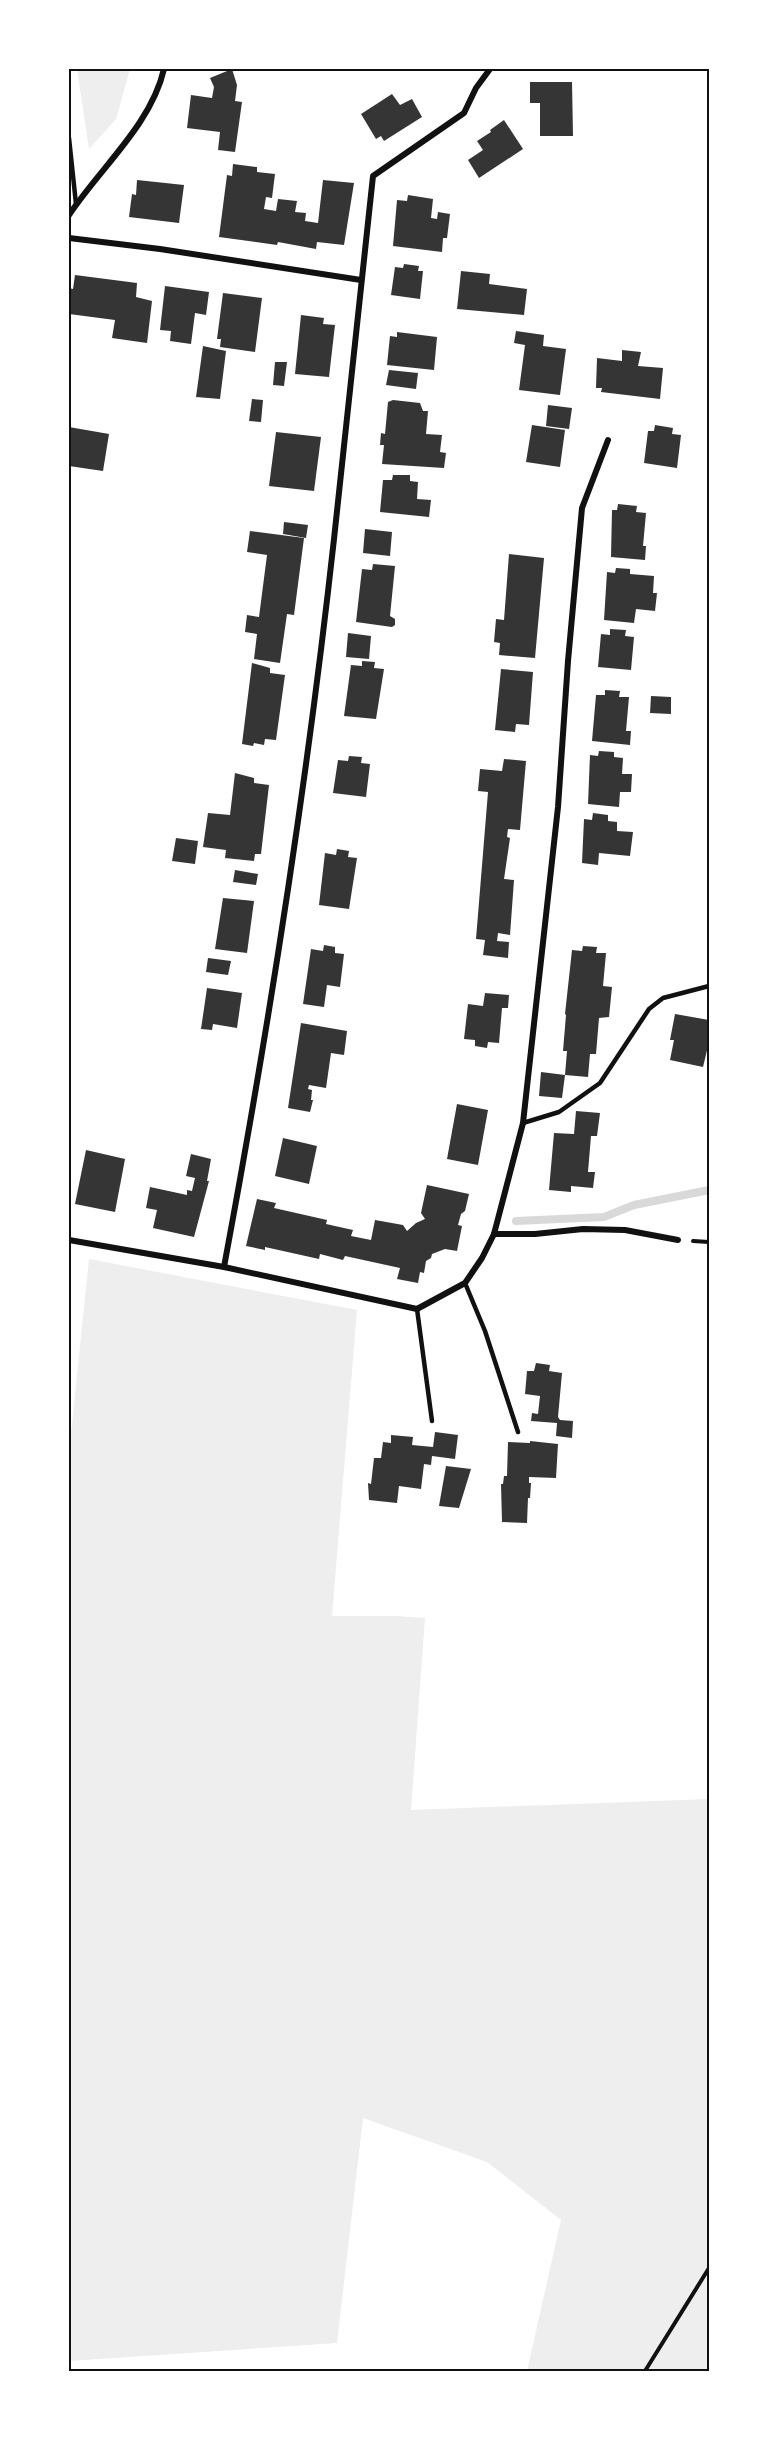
<svg xmlns="http://www.w3.org/2000/svg" width="778" height="2440" font-family="'Titillium Web',sans-serif">
<style>
.green{fill:#eee}
.lines{fill:none;stroke-linecap:round;stroke-linejoin:round}
.stream{stroke:#d9d9d9;stroke-width:8}
.building{fill:#353535}
.path{stroke:#111;stroke-width:4}
.service{stroke:#111;stroke-width:4.5}
.minor{stroke:#111;stroke-width:6}
.neatline{fill:none;stroke:#111;stroke-width:2}
</style>
<rect width="100%" height="100%" fill="#fff"/>
<g class="green">
<path d="M77,69H130L116,119L89,149Z"/>
<path d="M89,1259L357,1310L332,1616H395L425,1618L411,1810L709,1799V2371H527L561,2220L487,2162L363,2118L337,2343L69,2361V1453Z"/>
</g>
<g class="lines">
<path class="stream" d="M516,1221L604,1217L634,1205L709,1190"/>
</g>
<g class="building">
<path d="M232,69L237,85L235,101L242,102L235,152L218,150L220,132L187,128L191,95L212,98L214,87L210,78Z"/>
<path d="M530,82H572L573,136H540V103H530Z"/>
<path d="M392,94L400,105L412,99L422,117L384,141L381,136L376,139L361,114Z"/>
<path d="M504,120L523,149L479,178L468,160L483,150L477,141L491,132L490,130Z"/>
<path d="M233,164L257,167V172L275,174L272,198L266,197L264,209L276,211L278,199L297,201L295,212L306,213L305,221L318,223L323,180L354,183L344,245L317,242L316,249L278,242L277,245L219,237L227,175L232,176Z"/>
<path d="M137,180L184,185L179,223L129,217L132,194L136,195Z"/>
<path d="M408,195L433,199L431,218L437,219L438,212L450,214L447,238H443L442,252L393,246L397,200L407,201Z"/>
<path d="M404,264L419,266L418,271H423L420,299L391,295L395,267L403,268Z"/>
<path d="M461,271L490,274L489,284L527,289L524,315L457,309Z"/>
<path d="M75,275L137,283L136,297L152,301L147,343L112,338L115,320L69,314V288L73,289Z"/>
<path d="M165,286L209,292L206,315L195,313L191,344L170,341L171,331L160,330Z"/>
<path d="M223,293L262,298L255,352L220,347L221,339H217Z"/>
<path d="M301,315L324,318L323,324L335,325L329,377L295,374Z"/>
<path d="M516,331L544,335L543,346L566,349L560,395L519,390L525,345L514,343Z"/>
<path d="M397,332L437,337L434,370L387,365L390,336L397,337Z"/>
<path d="M203,346L226,351L220,399L196,397Z"/>
<path d="M622,350L641,352L638,366L663,368L660,399L601,392L602,388H596L597,358L622,361Z"/>
<path d="M275,362H287L284,386L273,385Z"/>
<path d="M389,370L418,373L416,389L386,385Z"/>
<path d="M252,399L263,400L261,422L249,421Z"/>
<path d="M393,400L420,403L423,411H428L426,434L442,435L440,452L446,453L444,468L382,464L384,445H380L381,433L385,434L388,402Z"/>
<path d="M548,405L572,408L569,429L546,426Z"/>
<path d="M532,425L565,430L560,467L526,462Z"/>
<path d="M655,425L673,428L672,434L681,435L677,468L644,463L648,431H654Z"/>
<path d="M69,427L109,434L103,471L69,466Z"/>
<path d="M276,432L321,437L314,491L269,486Z"/>
<path d="M393,475H410V481L418,482L417,499L431,500L429,517L380,512L383,480H392Z"/>
<path d="M618,504L637,506L636,512L646,513L643,546H646L645,560L611,557L612,510H617Z"/>
<path d="M284,522L308,525L306,538L283,534Z"/>
<path d="M365,529L392,532L390,556L363,553Z"/>
<path d="M250,531L304,538L294,615L287,614L280,663L254,659L257,634L245,632L247,615L259,617L267,555L247,552Z"/>
<path d="M509,554L544,558L535,658L499,655L500,643L494,642L496,619L504,620Z"/>
<path d="M373,564L395,566L390,616L395,619V625L392,627L356,622L362,569L372,570Z"/>
<path d="M616,568L630,569V574L654,576L653,593H657L655,611L636,609L634,623L604,620L607,572L615,573Z"/>
<path d="M610,629L626,630L625,636L634,637L631,670L598,667L601,634L610,635Z"/>
<path d="M348,633L371,636L369,659L346,657Z"/>
<path d="M362,661L375,662L374,668L384,669L376,719L344,716L351,665L362,666Z"/>
<path d="M252,663L270,668V673L285,675L276,740L265,739L264,745L254,743L253,746L242,744Z"/>
<path d="M501,669L533,672L529,725L516,724L515,732L495,730Z"/>
<path d="M605,690L620,691L619,697H629L626,731H631L630,745L592,741L596,695H605Z"/>
<path d="M651,696L671,697V714L650,713Z"/>
<path d="M599,751L614,752V757L623,758L622,774H632L631,792H620L619,807L588,804L590,755L598,756Z"/>
<path d="M349,756L362,757L361,763L370,764L366,797L333,793L338,760L348,761Z"/>
<path d="M504,759L526,761L520,830L508,829L507,837L510,838L504,879L514,880L510,935L498,933L497,941L509,942L508,958L483,955L485,940L476,939L488,792L478,791L480,769L502,771Z"/>
<path d="M235,773L254,778V783L269,785L261,854H255L254,861L225,858L226,850L203,847L208,813L230,815Z"/>
<path d="M593,813L608,815V821L617,822V831L633,832L630,856L599,853L598,865L582,863L584,819L592,820Z"/>
<path d="M176,838L198,841L195,864L172,861Z"/>
<path d="M337,849L349,851L348,857L357,858L349,909L319,905L325,853L336,855Z"/>
<path d="M235,870L258,874L256,885L233,882Z"/>
<path d="M223,898L254,901L247,953L215,949Z"/>
<path d="M324,945L335,947V953L344,954L340,987L327,985L324,1007L303,1004L311,949L323,951Z"/>
<path d="M583,946L597,947L596,953H606L603,986L612,987L609,1017L599,1018L596,1054H590L588,1077L565,1075L567,1051H563L566,1015L565,1014L572,950L582,951Z"/>
<path d="M208,958L231,961L228,975L206,972Z"/>
<path d="M207,988L242,993L237,1028L213,1024L212,1030L201,1029Z"/>
<path d="M485,993L509,995L508,1008H502L499,1043L488,1042L487,1048L475,1046V1040L464,1039L468,1004L483,1006Z"/>
<path d="M675,1014L709,1020V1042L703,1067L670,1060L674,1040H670Z"/>
<path d="M301,1023L347,1031L344,1055L331,1053L326,1088L309,1085L308,1089L312,1090L311,1100H313L310,1112L288,1108Z"/>
<path d="M541,1072L565,1075L562,1098L539,1096Z"/>
<path d="M457,1104L488,1110L478,1165L447,1159Z"/>
<path d="M576,1111L600,1113L597,1136H591L588,1172H595L593,1188L571,1186V1192L549,1190L554,1133L574,1134Z"/>
<path d="M283,1138L317,1146L309,1184L275,1176Z"/>
<path d="M86,1150L125,1159L115,1212L75,1204Z"/>
<path d="M191,1154L211,1159L207,1181H209L194,1237L153,1228L157,1210L146,1208L150,1187L187,1195V1190L192,1191L195,1178L186,1176Z"/>
<path d="M427,1185L469,1194L465,1211L461,1214L458,1225L462,1226L457,1251L445,1249L432,1254L431,1258L426,1261L424,1273L420,1272L418,1283L397,1279L400,1268L345,1256L343,1260L320,1254L319,1259L265,1247V1250L246,1246L257,1199L276,1203L274,1208L327,1220L326,1224L353,1230L351,1236L371,1240L375,1220L403,1225L407,1231L416,1223L425,1219L421,1213Z"/>
<path d="M536,1363L550,1365L549,1371L562,1373L558,1417L560,1420L573,1421L572,1438L556,1436L557,1423L531,1421L532,1413L538,1414L540,1396L525,1394L527,1371H534Z"/>
<path d="M435,1432L458,1435L455,1459L432,1456L431,1465L424,1464L421,1489L399,1486L397,1503L369,1500L368,1483L371,1484L374,1458H381L383,1442L391,1443V1435L413,1437L412,1445L433,1447Z"/>
<path d="M530,1441L558,1444L556,1478L529,1477V1483H531L530,1498H528L527,1523L502,1522L501,1484H503L504,1476H507L508,1442L530,1443Z"/>
<path d="M446,1466L471,1469L459,1508L439,1506Z"/>
</g>
<g class="lines">
<g class="path">
<path d="M693,1241L709,1242"/>
<path d="M645,2371L709,2268"/>
</g>
<g class="service">
<path d="M69,138L76,204"/>
<path d="M523,1123L559,1112L600,1083L649,1009L663,998L709,986"/>
<path d="M465,1283L485,1331L518,1432"/>
<path d="M417,1309L432,1421"/>
</g>
<g class="minor">
<path d="M69,215C100,168 151,125 164,69"/>
<path d="M69,238L160,249L361,280"/>
<path d="M494,1234H535L583,1229L625,1230L678,1240"/>
<path d="M69,1240L224,1267L417,1309L465,1283L482,1258L494,1234L523,1123L558,807L568,661L582,508L608,440"/>
<path d="M224,1267C269,1026 307,783 334,539C348,418 359,297 373,176L464,113L476,88L490,69"/>
</g>
</g>
<rect width="778" height="2440" fill="none" stroke="#ffffff" stroke-width="141"/>
<rect x="70" y="70" width="638" height="2300" class="neatline"/>
</svg>
